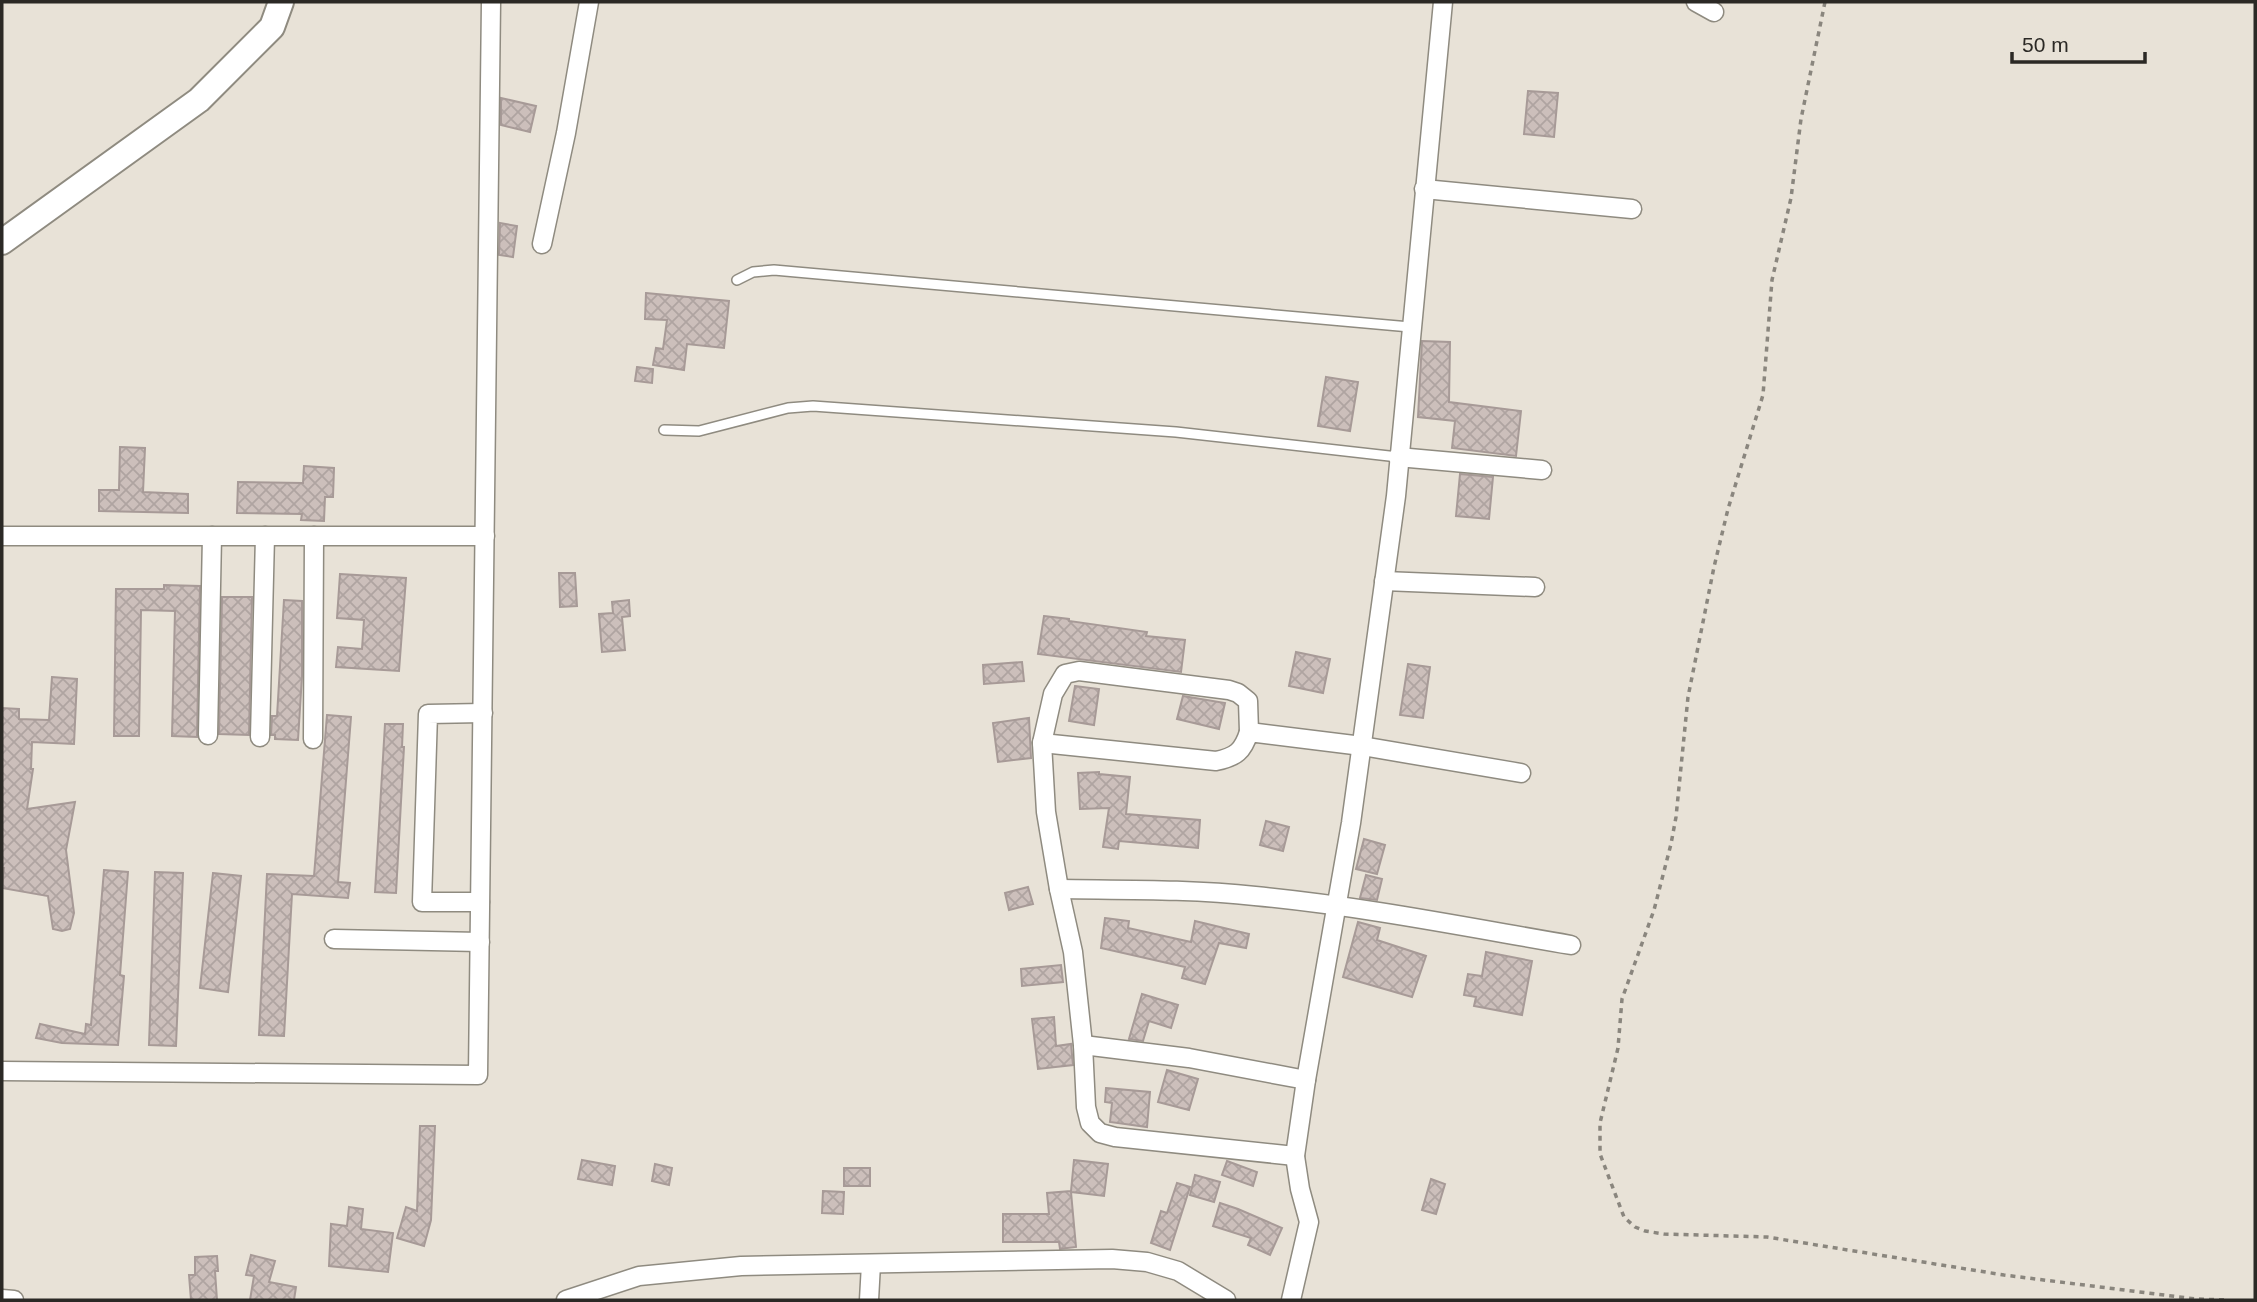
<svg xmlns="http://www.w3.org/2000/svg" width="2257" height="1302" font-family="Arial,sans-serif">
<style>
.building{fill:url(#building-cross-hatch);stroke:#a79a97;stroke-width:2}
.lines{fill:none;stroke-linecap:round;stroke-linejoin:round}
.service-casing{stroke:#8f8b80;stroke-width:12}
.minor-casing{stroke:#8f8b80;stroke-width:21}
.secondary-casing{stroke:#8f8b80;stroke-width:28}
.path{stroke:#8a867e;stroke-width:3.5;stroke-dasharray:5 5;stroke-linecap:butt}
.service{stroke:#fff;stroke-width:9}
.minor{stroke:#fff;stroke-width:18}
.secondary{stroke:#fff;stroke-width:24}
</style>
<defs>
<pattern id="building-cross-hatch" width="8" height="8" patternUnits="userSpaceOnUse" patternTransform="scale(1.75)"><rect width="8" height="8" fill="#ccbfbb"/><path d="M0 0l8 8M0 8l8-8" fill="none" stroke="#afa4a1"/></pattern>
</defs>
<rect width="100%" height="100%" fill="#e8e2d7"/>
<g class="building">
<path d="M1528,91L1558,93L1554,137L1524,134Z"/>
<path d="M501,98L536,106L530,132L501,125Z"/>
<path d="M500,223L517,226L513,257L499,255Z"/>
<path d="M646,293L729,301L724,348L687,344L684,370L653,365L656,348L663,349L667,320L645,319Z"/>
<path d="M1422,341L1450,342L1449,402L1521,411L1516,456L1452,448L1455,421L1418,417Z"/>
<path d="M637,367L653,369L652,383L635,381Z"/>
<path d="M1326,377L1358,382L1350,431L1318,426Z"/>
<path d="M120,447L145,448L143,492L188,494V513L99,511V490H119Z"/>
<path d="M304,466L334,468L333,497H325L324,521L301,520L302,514L237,513L238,482L303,483Z"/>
<path d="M1460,474L1493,477L1489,519L1456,516Z"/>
<path d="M559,573H575L577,606L560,607Z"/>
<path d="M340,574L406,578L399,671L336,667L338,647L362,649L364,620L337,618Z"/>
<path d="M164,585L200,586L197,737L172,736L175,611L141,610L139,736H114L116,589H164Z"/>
<path d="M222,597H252L249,735L219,734Z"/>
<path d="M284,600L302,601V676L298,740L275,739V735H271L272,716H277Z"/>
<path d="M629,600L630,616L622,617L625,650L602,652L599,614L613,613L612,602Z"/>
<path d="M1044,616L1069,619V621L1147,632L1146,636L1185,640L1181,672L1038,654Z"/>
<path d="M1296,652L1330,659L1323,693L1289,686Z"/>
<path d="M1022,662L1024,681L984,684L983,665Z"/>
<path d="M1408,664L1430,667L1423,718L1400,715Z"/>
<path d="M52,677L77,679L74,744L32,742L31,769H33L27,809L75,802L66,850L74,913L70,929L62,931L53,929L48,896L2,888L4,868H2V708L19,709V719L49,720Z"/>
<path d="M1075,686L1099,689L1094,725L1069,721Z"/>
<path d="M1183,696L1225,703L1219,729L1177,719Z"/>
<path d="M327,715L351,717L338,882L350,883L348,898L292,894L284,1036L259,1035L267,874L314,876Z"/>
<path d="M1029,718L1031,758L998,762L993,723Z"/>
<path d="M385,724H403L402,747H404L396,893L375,892Z"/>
<path d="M1099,772V774L1130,777L1126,814L1200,820L1198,848L1119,841L1118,849L1103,847L1109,808L1080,809L1078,773Z"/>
<path d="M1266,821L1289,827L1283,851L1260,845Z"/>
<path d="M1364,839L1385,845L1377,874L1356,869Z"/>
<path d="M104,870L128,872L120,975L124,976L118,1045L62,1043L36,1038L40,1024L85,1034L86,1024L91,1025Z"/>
<path d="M155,872L183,873L176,1046L149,1045Z"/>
<path d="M213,873L241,876L228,992L200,988Z"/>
<path d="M1366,875L1382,879L1377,900L1360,898Z"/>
<path d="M1028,887L1033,904L1009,910L1005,893Z"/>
<path d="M1105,918L1129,921L1128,928L1191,942L1195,921L1249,934L1246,948L1219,943L1205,984L1182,978L1185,967L1101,948Z"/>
<path d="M1358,922L1380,928L1377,940L1426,956L1412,997L1343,977Z"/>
<path d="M1486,952L1532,961L1522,1015L1474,1006L1476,997L1464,995L1468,974L1482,976Z"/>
<path d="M1061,965L1063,982L1022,986L1021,969Z"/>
<path d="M1142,994L1178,1005L1171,1028L1149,1021L1143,1041L1129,1039Z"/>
<path d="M1054,1017L1056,1046L1071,1044L1073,1065L1038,1069L1032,1019Z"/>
<path d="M1167,1070L1198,1079L1189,1110L1158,1102Z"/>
<path d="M1106,1088L1150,1092L1147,1127L1110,1122L1112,1103L1105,1102Z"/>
<path d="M420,1126H435L431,1220L424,1246L397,1238L406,1207L417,1211Z"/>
<path d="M582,1160L615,1166L612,1185L578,1179Z"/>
<path d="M1074,1160L1108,1164L1104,1196L1071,1192L1076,1247L1060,1249L1059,1242H1003V1214H1049L1047,1193L1071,1191Z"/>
<path d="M1227,1161L1257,1172L1253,1186L1222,1175Z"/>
<path d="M655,1164L672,1168L669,1185L652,1181Z"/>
<rect x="844" y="1168" width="26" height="18"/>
<path d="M1195,1175L1220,1182L1214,1202L1190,1195Z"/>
<path d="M1431,1179L1445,1184L1436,1214L1422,1210Z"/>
<path d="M1177,1183L1190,1187L1170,1250L1151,1243L1161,1211L1167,1213Z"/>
<path d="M823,1191L844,1192L843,1214L822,1213Z"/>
<path d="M1220,1203L1238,1209L1282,1228L1270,1255L1248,1245L1251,1238L1213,1226Z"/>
<path d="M349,1207L363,1209L361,1229L393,1233L388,1272L329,1266L331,1224L347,1226Z"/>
<path d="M251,1255L275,1261L269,1282L296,1287L294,1300H250L254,1276L246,1275Z"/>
<path d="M217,1256L218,1271H215L217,1300H191L189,1275H195V1257Z"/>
</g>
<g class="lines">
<defs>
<g id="service">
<path d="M737,280L753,272L774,270L1410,327"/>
<path d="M664,430L699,431L788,408L813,406L1176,432L1398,457"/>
</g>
<g id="minor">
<path d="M1696,2L1714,12"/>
<path d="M1424,189L1632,209"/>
<path d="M542,244L566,133L589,2"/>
<path d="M1398,457L1542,470"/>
<path d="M2,536H485"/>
<path d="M1384,581L1535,587"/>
<path d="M1249,732L1248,701L1238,693L1229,690L1079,671L1065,674L1053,694L1042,743L1046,812L1059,889L1073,952L1083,1045L1086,1107L1090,1123L1100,1133L1115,1137L1295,1156"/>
<path d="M208,735L212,536"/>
<path d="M260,737L265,536"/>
<path d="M313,739L314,536"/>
<path d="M1042,743L1216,761C1236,757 1243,751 1249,732L1362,746L1521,773"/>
<path d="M1059,889C1124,890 1190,889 1255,896C1361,906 1466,927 1571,945"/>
<path d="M480,902H422L428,714L483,713"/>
<path d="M334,939L480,942"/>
<path d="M1083,1045L1189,1058L1306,1080"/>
<path d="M2,1071L478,1075L491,2"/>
<path d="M2,1299L14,1300"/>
<path d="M566,1300L639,1276L741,1266L1112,1259L1147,1262L1178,1271L1226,1300"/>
<path d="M869,1300L871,1264"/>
<path d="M1291,1300L1309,1222L1300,1189L1295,1156L1306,1080L1351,823L1396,496L1443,2"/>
</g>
<path id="secondary" d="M2,242L199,100L272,27L281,2"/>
</defs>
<use href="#service" class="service-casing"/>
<use href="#minor" class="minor-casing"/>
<use href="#secondary" class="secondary-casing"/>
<path class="path" d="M1825,2L1801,119L1791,198L1772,280L1763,395L1728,509L1714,567L1688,697L1676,817L1671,844L1654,910L1622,999L1618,1048L1600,1123V1154L1624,1217L1635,1227L1645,1231L1664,1234L1767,1237L2004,1275L2196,1299L2228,1300"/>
<use href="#service" class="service"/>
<use href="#minor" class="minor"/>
<use href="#secondary" class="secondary"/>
</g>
<rect width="2257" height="1302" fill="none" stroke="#2b2925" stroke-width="7"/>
<path d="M2012 52v10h133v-10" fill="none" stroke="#2b2925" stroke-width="3.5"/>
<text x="2022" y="52" font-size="21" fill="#2b2925" stroke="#e8e2d7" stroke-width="5" paint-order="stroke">50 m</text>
</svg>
